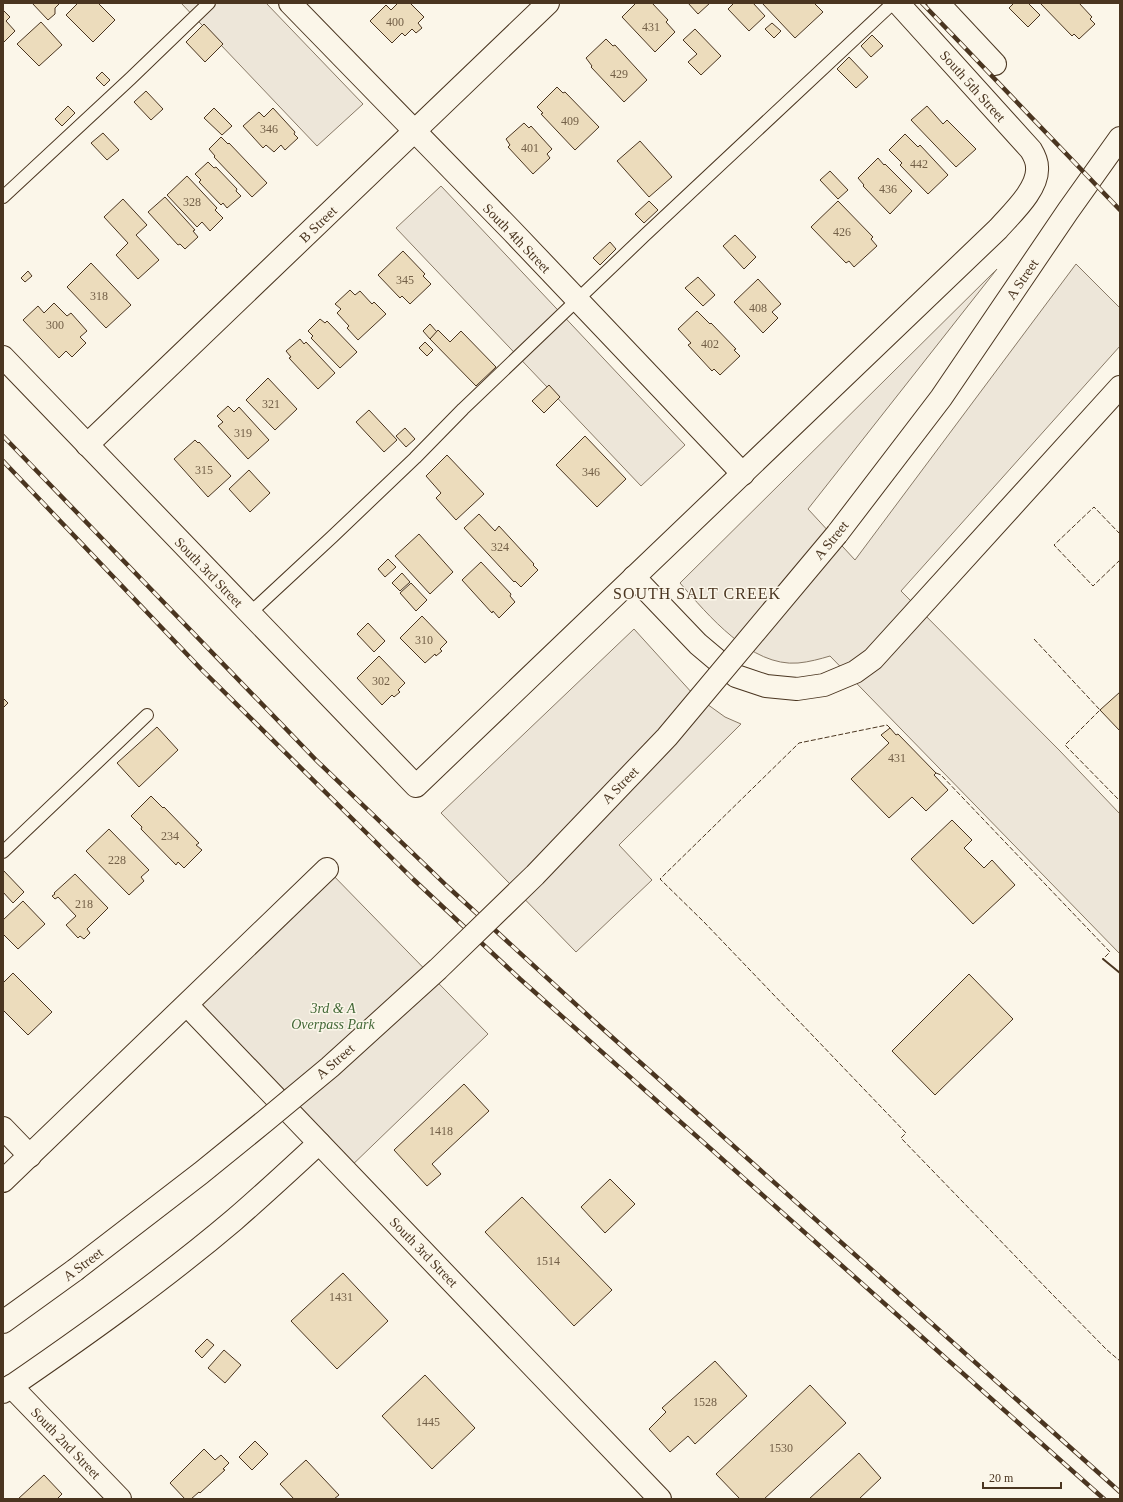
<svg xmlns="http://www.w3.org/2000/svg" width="1123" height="1502" font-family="Georgia,serif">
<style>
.green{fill:#ede6d9;stroke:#887966}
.building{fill:#ecdcbc;stroke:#4a3520}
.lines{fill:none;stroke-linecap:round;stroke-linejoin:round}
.service-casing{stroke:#4a3520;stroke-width:14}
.minor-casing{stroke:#4a3520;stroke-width:24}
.secondary-casing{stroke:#4a3520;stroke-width:24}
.service{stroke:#fbf6e9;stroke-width:12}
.minor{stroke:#fbf6e9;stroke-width:22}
.secondary{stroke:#fbf6e9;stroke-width:22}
.rail-casing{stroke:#4a3520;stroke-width:4.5}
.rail{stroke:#fbf6e9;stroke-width:3;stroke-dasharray:9;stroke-linecap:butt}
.secondary-bridge-casing{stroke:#4a3520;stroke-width:24;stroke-linecap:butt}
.secondary-bridge{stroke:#fbf6e9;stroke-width:22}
.fence{stroke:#4a3520;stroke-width:1;stroke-dasharray:5 2;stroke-linecap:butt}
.wall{stroke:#4a3520;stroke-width:2}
.labels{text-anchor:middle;stroke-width:3;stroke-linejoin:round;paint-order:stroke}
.number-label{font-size:12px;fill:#725f47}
.street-label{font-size:14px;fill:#4a3520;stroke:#fbf6e9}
.park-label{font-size:14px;font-style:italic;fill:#436837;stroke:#fbf6e9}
.quarter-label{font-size:16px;letter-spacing:1px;fill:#4a3520;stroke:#fbf6e9}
</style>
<rect width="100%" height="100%" fill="#fbf6e9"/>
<g class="green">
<path d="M181,3H266L363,104L317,146Z"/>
<path d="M441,186L685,445L641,486L396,228Z"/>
<path d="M1076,264L1120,308V346L901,591L1060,751L1120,814V954L830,656C820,659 809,662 798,663C751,667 708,615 680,583L997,269L808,509L855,560Z"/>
<path d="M634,629L693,694L725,717L741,724L619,845L652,880L576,952L441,813Z"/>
<path d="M327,869L488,1034L346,1171L187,1005Z"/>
</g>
<g class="building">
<path d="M32,3H60L55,8V14L48,20Z"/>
<path d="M78,3H98L115,20L93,42L66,15Z"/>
<path d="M398,3H410L424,17L418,23L422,28L416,33L412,29L405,36L402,33L392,43L370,21L386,5L391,10Z"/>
<path d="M636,3H652L668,20L666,22L675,32L655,52L622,17Z"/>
<path d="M688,3H710L698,14Z"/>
<path d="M734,3H753L765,16L749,31L728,9Z"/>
<path d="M762,3H814L823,12L795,38Z"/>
<path d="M1014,3H1028L1040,15L1028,27L1009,8Z"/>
<path d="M1040,3H1079L1092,17L1090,19L1095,24L1079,39L1074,34L1072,36Z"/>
<path d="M3,10L10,17L6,21L15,31L3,43Z"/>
<path d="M41,22L62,45L39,66L17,44Z"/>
<path d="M772,23L781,31L774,38L765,29Z"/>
<path d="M204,24L223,44L205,62L186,42Z"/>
<path d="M695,29L721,56L701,75L688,62L697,54L683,40Z"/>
<path d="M872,35L883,46L871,57L861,46Z"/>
<path d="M606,39L613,46L615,45L647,80L624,102L591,67L592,66L586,58Z"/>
<path d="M849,57L868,77L856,88L837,69Z"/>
<path d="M102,72L110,80L104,86L96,78Z"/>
<path d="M557,87L563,93L565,92L599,127L575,150L541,114L543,113L537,107Z"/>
<path d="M146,91L163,109L151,120L134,102Z"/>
<path d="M68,106L75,113L62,126L55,119Z"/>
<path d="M927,106L943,124L947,120L976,149L956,167L911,120Z"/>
<path d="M214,108L232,126L222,135L204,118Z"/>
<path d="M273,108L295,132L294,134L298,138L285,150L281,145L274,152L266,145L263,148L243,126L259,112L264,117Z"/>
<path d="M524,123L529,128L531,126L552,149L547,154L550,158L533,174L508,147L510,145L506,139Z"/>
<path d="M103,133L119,150L107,160L91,143Z"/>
<path d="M905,134L918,147L920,145L948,175L928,194L900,165L902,163L889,150Z"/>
<path d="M221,137L228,144L229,143L267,183L252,197L214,157L215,156L209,149Z"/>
<path d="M640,141L672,177L649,197L617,161Z"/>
<path d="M878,158L884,165L885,164L912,191L890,214L863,186L864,185L858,178Z"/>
<path d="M208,162L214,168L216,167L237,189L236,191L241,196L227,208L223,203L221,205L199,182L201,180L195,174Z"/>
<path d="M830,171L848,190L838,199L820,180Z"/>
<path d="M187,176L217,208L215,210L223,218L210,231L202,222L197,227L167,195Z"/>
<path d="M165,197L195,230L193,231L198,237L185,249L180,244L178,245L148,212Z"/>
<path d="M123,199L147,225L136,235L159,260L138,279L116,255L128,243L104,217Z"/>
<path d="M649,201L658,210L644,223L635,214Z"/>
<path d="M838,201L873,237L871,239L877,246L854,267L849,261L846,263L811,227Z"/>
<path d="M735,235L756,257L744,269L723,246Z"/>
<path d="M610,242L616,249L600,265L593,258Z"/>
<path d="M403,251L425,274L423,276L431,284L410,304L402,296L400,298L378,275Z"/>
<path d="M91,263L131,305L106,328L67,287Z"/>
<path d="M28,271L32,276L25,282L21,278Z"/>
<path d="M698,277L715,295L703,306L685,288Z"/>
<path d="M758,279L781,304L772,312L778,318L763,333L734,302Z"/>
<path d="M350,290L355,295L360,291L372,304L374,302L386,314L358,340L347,328L349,326L337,313L341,309L335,304Z"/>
<path d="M54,303L67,316L71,313L87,331L80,337L86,343L72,357L66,351L59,358L23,320L38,306L44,313Z"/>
<path d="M697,311L710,324L711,323L736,349L734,350L740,356L720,375L714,369L712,371L688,345L691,343L678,329Z"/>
<path d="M320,319L325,323L327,321L357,352L340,368L311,338L313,336L308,331Z"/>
<path d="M430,324L437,332L430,339L423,331Z"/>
<path d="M438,330L450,342L461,331L496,367L476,386L430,339Z"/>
<path d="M300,339L304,344L306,342L335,373L318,389L289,358L291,357L286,351Z"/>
<path d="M425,342L433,350L427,356L419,348Z"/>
<path d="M268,378L297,409L275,430L246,400Z"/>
<path d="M549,385L560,397L544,413L532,401Z"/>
<path d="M228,406L234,412L239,407L269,440L248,459L218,426L223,422L217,416Z"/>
<path d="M369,410L397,440L384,452L356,422Z"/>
<path d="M405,428L415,439L406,447L396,436Z"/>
<path d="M585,436L626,479L597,507L556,465Z"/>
<path d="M195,440L198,443L199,442L231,476L208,497L174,459Z"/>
<path d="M447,455L484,494L456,520L436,498L441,493L426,476Z"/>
<path d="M249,470L270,493L250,512L229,489Z"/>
<path d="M479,514L495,531L499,526L534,564L533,565L538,570L521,587L515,581L514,582L464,528Z"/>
<path d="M419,534L453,572L430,594L395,556Z"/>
<path d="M388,559L396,567L385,577L378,569Z"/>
<path d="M481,562L511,594L510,596L515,602L499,618L493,611L492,613L462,580Z"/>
<path d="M402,573L410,582L400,591L392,583Z"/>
<path d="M411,583L427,600L416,611L400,593Z"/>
<path d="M422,616L447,642L440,649L442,651L436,656L435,654L425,663L400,638Z"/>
<path d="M368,623L385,641L374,652L357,634Z"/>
<path d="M379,656L405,683L398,690L400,692L394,697L392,695L382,705L357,678Z"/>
<path d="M1120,692V731L1100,710Z"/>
<path d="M3,698L8,703L3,708Z"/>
<path d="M157,727L178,750L139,787L117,763Z"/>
<path d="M890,728L896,735L898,734L936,773L934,775L948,790L926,811L912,797L889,818L851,779L889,743L881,735Z"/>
<path d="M151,796L163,808L164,807L199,843L196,845L202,850L184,868L178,862L176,865L141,829L142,827L131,816Z"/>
<path d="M952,820L972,840L964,848L984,868L992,860L1015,885L973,924L911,859Z"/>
<path d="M109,829L149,870L141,877L144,881L129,895L86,851Z"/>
<path d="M3,870L24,892L13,903L3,892Z"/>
<path d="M75,874L108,908L87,929L90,933L84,939L80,936L78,938L66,925L76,916L58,897L55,899L52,896L55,894L54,893Z"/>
<path d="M23,901L45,924L18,949L3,934V920Z"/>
<path d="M13,973L52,1012L28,1035L3,1010V983Z"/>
<path d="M969,974L1013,1019L935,1095L892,1051Z"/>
<path d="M464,1084L489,1111L432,1164L441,1174L427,1186L394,1150Z"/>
<path d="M610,1179L635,1204L605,1233L581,1207Z"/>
<path d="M522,1197L612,1290L574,1326L485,1232Z"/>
<path d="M343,1273L388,1321L337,1369L291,1321Z"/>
<path d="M207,1339L214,1345L202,1358L195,1351Z"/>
<path d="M224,1350L241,1365L225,1383L208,1368Z"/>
<path d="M715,1361L747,1396L695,1444L688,1436L670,1452L649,1429L666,1412L662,1408Z"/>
<path d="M425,1375L475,1428L432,1469L382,1416Z"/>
<path d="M810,1385L846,1423L764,1499H740L716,1474Z"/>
<path d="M255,1441L268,1454L252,1470L239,1457Z"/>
<path d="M204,1449L215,1460L221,1455L229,1463L223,1469L225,1470L200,1493L199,1492L191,1499H185L170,1483Z"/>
<path d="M859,1453L881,1478L859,1499H809Z"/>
<path d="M306,1460L339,1495L334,1499H294L280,1484Z"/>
<path d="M44,1475L62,1494L57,1499H18Z"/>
</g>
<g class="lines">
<defs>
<g id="service">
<path d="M3,197L130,79L209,3"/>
<path d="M249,614L332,537L415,458L463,409L644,236L893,3"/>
<path d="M3,852L147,715"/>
</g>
<g id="minor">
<path d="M290,3L512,231L743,474"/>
<path d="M938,3L995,64"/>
<path d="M3,357L416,786L998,229C1011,214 1039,189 1037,167C1037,161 1034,155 1031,150L898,3"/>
<path d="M87,445L548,3"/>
<path d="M634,577L698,644L736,676L766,686L797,689L824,685L855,672L873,659L1120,387"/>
<path d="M187,1005L660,1499"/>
<path d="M3,1128L30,1156"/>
<path d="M3,1181L327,869"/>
<path d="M11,1386L120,1499"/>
<path d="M3,1392C82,1338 161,1282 234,1220C263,1195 291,1169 319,1143"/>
</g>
<g id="secondary">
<path d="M837,534L941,398L1068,211L1120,138"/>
<path d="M3,1322L75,1270"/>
</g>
</defs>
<use href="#service" class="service-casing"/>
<use href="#minor" class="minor-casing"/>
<use href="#secondary" class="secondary-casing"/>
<use href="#service" class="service"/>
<use href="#minor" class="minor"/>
<use href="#secondary" class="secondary"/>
<defs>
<g id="rail">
<path d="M922,3L1120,210"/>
<path d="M3,436L316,760L448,887L594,1021L1120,1492"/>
<path d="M3,461L201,669L413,879L520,979L1104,1499"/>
</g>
</defs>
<use href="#rail" class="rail-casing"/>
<use href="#rail" class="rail"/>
<defs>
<path id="secondary-bridge" d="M75,1270L201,1173L265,1121L330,1067L438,969L535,875L667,737L837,534"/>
</defs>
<use href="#secondary-bridge" class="secondary-bridge-casing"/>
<use href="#secondary-bridge" class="secondary-bridge"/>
<g class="fence">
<path d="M1120,534L1094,507L1054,545L1093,586L1120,560"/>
<path d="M1034,639L1100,710L1065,745L1120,801"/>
<path d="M890,728L887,725L799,743L660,879L704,922L906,1133L901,1138L1050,1292L1107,1350L1120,1361"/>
<path d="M936,773L941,775L1110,952L1103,959"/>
</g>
<path class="wall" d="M1103,959L1120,973"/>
</g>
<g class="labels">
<g class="number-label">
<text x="395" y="26">400</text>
<text x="651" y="31">431</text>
<text x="619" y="78">429</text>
<text x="570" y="125">409</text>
<text x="269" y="133">346</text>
<text x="530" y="152">401</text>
<text x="919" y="168">442</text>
<text x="888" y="193">436</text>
<text x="192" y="206">328</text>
<text x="842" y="236">426</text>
<text x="405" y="284">345</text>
<text x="99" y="300">318</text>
<text x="758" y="312">408</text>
<text x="55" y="329">300</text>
<text x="710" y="348">402</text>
<text x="271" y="408">321</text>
<text x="243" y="437">319</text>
<text x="204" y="474">315</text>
<text x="591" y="476">346</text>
<text x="500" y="551">324</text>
<text x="424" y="644">310</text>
<text x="381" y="685">302</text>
<text x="897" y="762">431</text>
<text x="170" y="840">234</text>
<text x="117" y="864">228</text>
<text x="84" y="908">218</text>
<text x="441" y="1135">1418</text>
<text x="548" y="1265">1514</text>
<text x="341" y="1301">1431</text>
<text x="705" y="1406">1528</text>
<text x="428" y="1426">1445</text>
<text x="781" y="1452">1530</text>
</g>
<g class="street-label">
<text transform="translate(973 86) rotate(48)" y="5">South 5th Street</text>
<text transform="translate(318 224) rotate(-44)" y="5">B Street</text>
<text transform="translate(517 238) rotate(46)" y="5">South 4th Street</text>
<text transform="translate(1022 279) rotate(-56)" y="5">A Street</text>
<text transform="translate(831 540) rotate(-51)" y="5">A Street</text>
<text transform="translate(209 572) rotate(46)" y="5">South 3rd Street</text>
<text transform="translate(620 785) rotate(-46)" y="5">A Street</text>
<text transform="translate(335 1061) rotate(-41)" y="5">A Street</text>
<text transform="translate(424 1252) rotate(46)" y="5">South 3rd Street</text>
<text transform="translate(83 1264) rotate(-37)" y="5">A Street</text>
<text transform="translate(66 1443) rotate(46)" y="5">South 2nd Street</text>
</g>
<g class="park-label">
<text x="333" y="1013">3rd &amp; A<tspan x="333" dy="16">Overpass Park</tspan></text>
</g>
<g class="quarter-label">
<text x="697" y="599">SOUTH SALT CREEK</text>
</g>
</g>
<rect width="1123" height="1502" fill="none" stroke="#4a3520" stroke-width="8"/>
<path d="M983 1482v6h78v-6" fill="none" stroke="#4a3520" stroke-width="2"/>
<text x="989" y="1482" font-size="12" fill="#4a3520" stroke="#fbf6e9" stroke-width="3" paint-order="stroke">20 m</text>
</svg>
